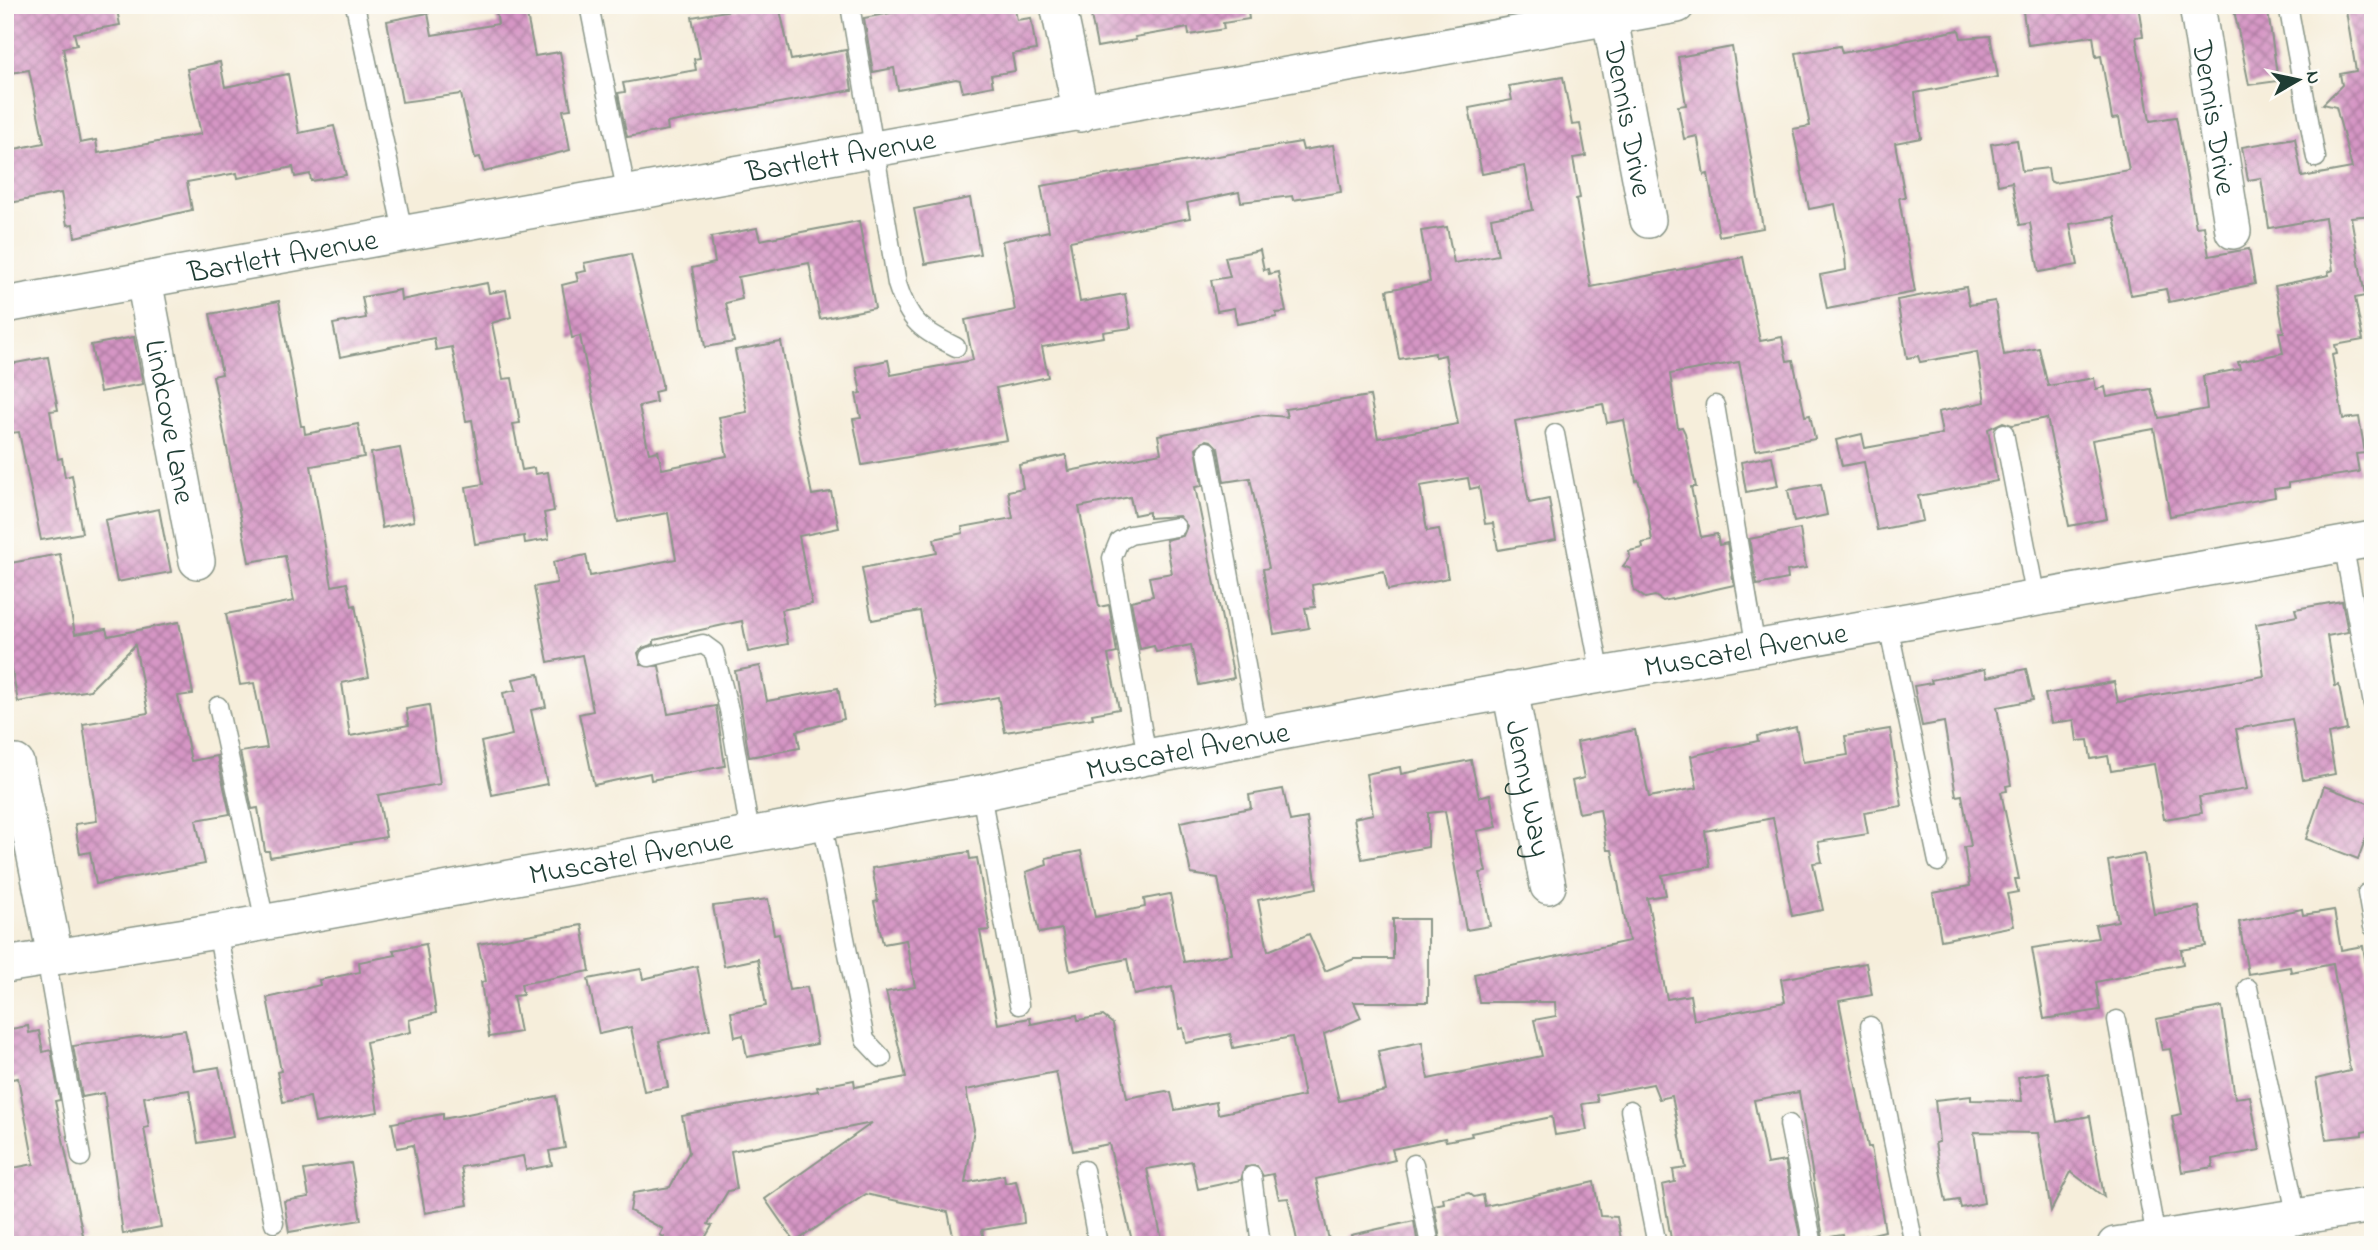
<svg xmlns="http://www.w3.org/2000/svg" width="2378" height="1250" font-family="'Indie Flower',sans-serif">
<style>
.building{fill:url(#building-cross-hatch)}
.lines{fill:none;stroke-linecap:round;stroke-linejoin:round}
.service-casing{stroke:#8a9688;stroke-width:21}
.minor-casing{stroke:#8a9688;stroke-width:38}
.service{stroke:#fff;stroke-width:18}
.minor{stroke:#fff;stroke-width:35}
.labels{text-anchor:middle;stroke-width:5;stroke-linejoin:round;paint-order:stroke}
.street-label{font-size:30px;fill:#1f3d34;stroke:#fdfcf7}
</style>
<defs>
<pattern id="building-cross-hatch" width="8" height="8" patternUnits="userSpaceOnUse" patternTransform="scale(1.75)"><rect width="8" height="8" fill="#d696c5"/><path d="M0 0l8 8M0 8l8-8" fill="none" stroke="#ad7ca1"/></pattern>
</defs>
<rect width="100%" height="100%" fill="#fdfcf7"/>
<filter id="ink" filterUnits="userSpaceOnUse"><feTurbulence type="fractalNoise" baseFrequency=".0143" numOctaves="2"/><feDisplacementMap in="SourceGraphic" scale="14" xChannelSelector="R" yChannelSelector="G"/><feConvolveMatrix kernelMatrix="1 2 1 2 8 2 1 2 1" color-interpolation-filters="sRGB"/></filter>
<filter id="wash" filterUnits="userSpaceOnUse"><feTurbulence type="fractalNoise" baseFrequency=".00686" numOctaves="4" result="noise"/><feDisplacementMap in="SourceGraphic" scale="28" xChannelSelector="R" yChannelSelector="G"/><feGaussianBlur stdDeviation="1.57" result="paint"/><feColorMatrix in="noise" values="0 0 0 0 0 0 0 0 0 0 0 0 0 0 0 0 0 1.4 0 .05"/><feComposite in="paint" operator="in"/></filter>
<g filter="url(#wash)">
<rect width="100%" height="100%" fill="#f6eedb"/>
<g id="blocks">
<g class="building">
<path d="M19,5H116L120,25L74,33L77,45L63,48L80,143L96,140L98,153L201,134L187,69L220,62L225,87L288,74L299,133L334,126L346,175L311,181L310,174L295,177L293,167L238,178L237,173L187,182L192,210L75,237L73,224L67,225L61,193L5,204V151L44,143L29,70L5,74V8Z"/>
<path d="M498,5H525L535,56L560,52L571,109L563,110L570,150L484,172L480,157L475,158L461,94L402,102L387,21L428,13L432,35L498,24L496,11H499Z"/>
<path d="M759,5H779L791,60L846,50L852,90L667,123L668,130L627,137L618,93L625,92L623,83L696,70L694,59L700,58L692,17Z"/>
<path d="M933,5H1014L1017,20L1031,18L1036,50L1012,54L1015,71L991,75L993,86L963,92L960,80L956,79L898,90L894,68L873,72L864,18Z"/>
<path d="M1089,5H1247L1249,19L1223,23L1224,29L1189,35L1188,28L1135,37L1136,40L1097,47Z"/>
<path d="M2022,5H2138L2143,36L2136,37L2150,121L2176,117L2196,227L2204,226L2209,256L2249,249L2255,284L2169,302L2166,289L2131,295L2114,217L2070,224L2078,265L2039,272L2030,223L2020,225L2012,182L1998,185L1991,144L2017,140L2022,171L2048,168L2050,181L2054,183L2129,170L2119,118L2112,119L2101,56L2096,57L2093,36L2028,45Z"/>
<path d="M2233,5H2267L2278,81L2249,85Z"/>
<path d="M2345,5H2373V215L2351,217L2365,296L2355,298L2363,340L2335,345L2337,354L2332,355L2343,419L2359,417L2365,453L2356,454L2359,472L2289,483V487L2274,489L2275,497L2170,516L2154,429L2092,440L2107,519L2069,526L2047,418L2012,425L2003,422L1988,429L1997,481L1918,496L1923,521L1877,530L1864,462L1842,466L1836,440L1862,434L1865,448L1942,434L1938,412L1985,402L1977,352L1920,362L1918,356L1907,358L1897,300L1966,287L1969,305L1995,301L2004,355L2039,348L2048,386L2094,378L2096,389L2105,387L2107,397L2151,389L2159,418L2207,409L2203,376L2240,369L2238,362L2283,353L2279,332H2284L2275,286L2329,275L2328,272L2333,270L2325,218L2269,228L2261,178L2248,180L2242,147L2295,138L2302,177L2352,168L2336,107L2323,104L2342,85L2340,74L2356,71Z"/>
<path d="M1959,30L1961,38L1990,36L1998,77L1915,93L1921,138L1895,143L1905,197L1899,198L1915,292L1827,309L1820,275L1846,270L1845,256L1835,204L1809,209L1793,129L1810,126L1796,53L1840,46L1842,53Z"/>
<path d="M1732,47L1763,228L1719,236L1708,174L1704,175L1698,139L1697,136L1684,139L1678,106L1686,105L1678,57Z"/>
<path d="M1563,77L1572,125L1580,124L1586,156L1573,158L1580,198L1576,199L1591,287L1743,257L1760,341L1782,337L1787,361L1793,360L1805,416L1810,415L1815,439L1756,450L1739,362L1670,374L1678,428L1682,427L1685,433L1696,487H1691L1701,537L1717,534L1719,545L1727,543L1734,585L1663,601L1655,596L1645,598L1634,590L1631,569L1623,566L1630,557L1629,551L1643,548L1642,543L1652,541L1647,507L1638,480L1636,481L1624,420L1607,423L1603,404L1515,421L1529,503L1549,499L1556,540L1498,550L1493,523L1485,524L1479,487L1470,489L1468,478L1420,486L1427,531L1439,529L1448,578L1388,590L1384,571L1312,585L1315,607L1305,608L1309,628L1274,634L1263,569L1269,568L1250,478L1224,482L1218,448L1211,441L1206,440L1196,448L1202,486L1195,487L1234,678L1199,685L1191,645L1156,652L1154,646L1140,649L1131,601L1153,596L1149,577L1172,573L1166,540L1183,536L1187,526L1179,516L1149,518V512L1134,515L1130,497L1079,507L1099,607L1109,605L1117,653L1108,655L1119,709L1092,714L1093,718L1005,732L998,697L938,708L920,611L872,620L862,568L937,553L934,539L963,533L962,527L1013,518L1008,491L1023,488L1019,465L1066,455L1069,471L1161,453L1158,435L1263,415L1287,417L1285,409L1370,396L1378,438L1458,424L1445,355L1435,357V353L1399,359L1387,290L1430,282L1421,231L1447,227L1454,263L1498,255L1491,218L1533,210L1525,166L1482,174L1469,108L1512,100L1509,86Z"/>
<path d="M1301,142L1303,150L1333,145L1341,192L1293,200L1292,196L1241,202L1239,192L1187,203L1190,218L1070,241L1080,302L1125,294L1131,328L1103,332L1104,337L1042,347L1048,377L996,388L1007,440L862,465L853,419L861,418L856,394L861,393L856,367L888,360L891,375L973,360L965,320L1015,310L1002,241L1049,231L1041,186Z"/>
<path d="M970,198L980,254L925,264L914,209Z"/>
<path d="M859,221L875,308L820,319L809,263L738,277L742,299L726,303L734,342L705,347L692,268L715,263L711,237L757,228L760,240Z"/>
<path d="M1260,250L1264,270L1268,269L1269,274L1278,272L1286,312L1276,313L1277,317L1237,324L1234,308L1217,311L1211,280L1230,277L1225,257Z"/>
<path d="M631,254L662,384V390L654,392L656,402L639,406L649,453L658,451L662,469L727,456L719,417L747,412L735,350L781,342L812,495L831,492L839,528L799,536L812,604L781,610L788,644L748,652L742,621L654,640V644L642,648L638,653L641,665L659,666L668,714L716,706L725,766L651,780L650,773L594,785L579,714L593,711L582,655L548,662L534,587L557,583L553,562L586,555L590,576L676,559L668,513L618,522L580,336L572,338L562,285L578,281L576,273L586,271L584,263Z"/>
<path d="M487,283L489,293L506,290L511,317L492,323L503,379L512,378L520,423L513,424L522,470L534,468L535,474L548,472L554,511L544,513L549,539L525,543L524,536L475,544L466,487L483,484L472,420L466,421L452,347L436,350L434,338L340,357L333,324L366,318L362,297L400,290L401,300Z"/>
<path d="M279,301L301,426H304L305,434L358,424L364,457L311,466L332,586L347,583L352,606L355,605L369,677L342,683L350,736L409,725L406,709L429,705L440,784L378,795L386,837L270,857L269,851H265L258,808L252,809L240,752L267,748L254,683L240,685L226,614L294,601L285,556L249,562L213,376L222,374L210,314Z"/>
<path d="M134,337L143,384L100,392L91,345Z"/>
<path d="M48,357L58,410L50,411L58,459L62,458L65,477L72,475L82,533L41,540L19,432L11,433L5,401V365Z"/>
<path d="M400,448L414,521L382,528L371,453Z"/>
<path d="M1772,456L1778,486L1746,492L1741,462Z"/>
<path d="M1821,484L1827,515L1794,522L1788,490Z"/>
<path d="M159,509L171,572L117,582L105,520Z"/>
<path d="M1800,529L1806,568L1787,571L1788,579L1757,585L1749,539Z"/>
<path d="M60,554L75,634L106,629L108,636L179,622L193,694L178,696L191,761L217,756L230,814L196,820L205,864L96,884L90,852L80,854L75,824L97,821L83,724L148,713L135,645L90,690L18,702L5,631V564Z"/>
<path d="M2342,601L2348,632L2327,636L2335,686L2339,685L2347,730L2328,734L2335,774L2303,780L2292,719L2236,729L2247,789L2199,797L2202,813L2164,819L2154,764L2111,771L2108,756L2091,759L2088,740L2077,741L2074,720L2051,723L2045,694L2114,682L2118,702L2264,676L2256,624L2297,616L2295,609Z"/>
<path d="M760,666L767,701L838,688L844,719L797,731L800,748L749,757L735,671Z"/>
<path d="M1985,669L1987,677L2026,669L2033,700L1997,707L2011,785L2006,786L2007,791L2001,792L2019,879H2015L2018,892L2007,894L2014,926L1941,940L1933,893L1970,886L1964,847L1971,846L1962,795L1956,796L1944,722L1922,726L1914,686L1932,683L1931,680Z"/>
<path d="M539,674L546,707L531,710L547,784L492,795L481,742L512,735L503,693L516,690L513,679Z"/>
<path d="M1796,727L1803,762L1848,755L1845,736L1890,729L1899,786L1902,806L1864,812L1868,834L1818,842L1822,862L1813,863L1823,910L1792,916L1773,818L1705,831L1710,867L1662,875L1666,895L1647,898L1667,999L1690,995L1694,1020L1785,1002L1781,979L1866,963L1872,995L1839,1001L1868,1147H1871L1885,1231L1844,1241L1843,1235L1823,1238L1799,1092L1754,1100L1767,1164L1785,1161L1801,1242L1781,1245H1688L1687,1241L1672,1245L1662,1185L1675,1182L1673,1170L1686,1168L1672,1096L1659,1099L1653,1084L1596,1095L1598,1102L1582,1104L1587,1130L1555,1135L1552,1117L1471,1133L1472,1136L1446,1141L1445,1138L1392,1149L1395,1160L1316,1179L1330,1245H1298L1288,1198L1279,1199L1273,1174L1263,1176L1257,1166L1245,1167L1241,1180L1198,1189L1192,1161L1147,1169L1163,1245H1133L1109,1144L1073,1151L1056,1072L966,1090L974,1129L965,1183L1004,1175L1005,1183L1016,1181L1023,1210L1024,1223L982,1230L985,1245H955L948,1212L866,1194L795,1242L765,1199L872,1123L731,1151L737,1189L728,1191L708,1224L712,1226L701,1245H660L664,1237L660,1235L663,1229L630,1211L633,1193L670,1187L689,1152L682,1116L818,1091L817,1087L854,1080L855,1087L906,1077L886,992L915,987L906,940L883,944L874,902L878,901L872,868L969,852L970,859L977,858L990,930L980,931L998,1024L1030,1018L1031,1024L1077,1015L1078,1020L1103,1016L1113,1024L1127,1098L1166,1091L1171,1093L1175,1110L1216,1102L1218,1114L1304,1096L1292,1037L1233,1048L1230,1034L1186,1043L1183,1028L1179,1029L1172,987L1134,995L1127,959L1070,971L1062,929L1039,933L1026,872L1047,865L1046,858L1081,851L1095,917L1145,907L1144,899L1170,894L1184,962L1232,954L1218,878L1191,874L1180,822L1251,808L1249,795L1283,789L1290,821L1307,818L1317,888L1258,900L1268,951L1309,934L1325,971L1354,959H1393V919H1428V1002H1354L1361,1018L1324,1034L1339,1101L1386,1091L1378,1051L1422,1042L1428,1079L1542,1056L1534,1020L1556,1016L1555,1002H1479L1474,974L1629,941L1612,850H1607L1600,809L1579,813L1572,781L1584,778L1577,742L1635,730L1649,797L1697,788L1691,756L1758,741L1757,736Z"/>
<path d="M1471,760L1479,797L1490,794L1497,827L1477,831L1486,872L1480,873L1490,926L1466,930L1445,811L1428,813V847L1362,859L1354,818L1373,814L1366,774L1400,767L1401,774Z"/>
<path d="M2324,786L2373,805V837L2367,835L2358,859L2306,839Z"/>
<path d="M2144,854L2154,914L2199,907L2206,946L2181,950L2183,964L2096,982L2100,1010L2044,1019L2032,948L2098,938L2095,925L2118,921L2108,861Z"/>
<path d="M768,899L774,935L779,934L789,990L807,987L817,1044L747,1057L743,1035L735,1037L731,1012L766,1006L758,959L724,966L713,906Z"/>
<path d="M2302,909L2303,915L2334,910L2341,950L2363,946L2373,1007V1130L2362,1132V1135L2326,1139L2316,1079L2350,1071L2333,964L2291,972L2290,967L2248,974L2239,922Z"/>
<path d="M582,925L590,971L521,984L523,995L513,996L520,1032L489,1037L481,982L486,981L478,944Z"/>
<path d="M426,944L436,1013L409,1020L411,1032L366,1042L378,1112L315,1123L310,1097L283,1102L277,1072L281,1071L267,998L320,985L319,980L360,972L359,962L396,955L393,950Z"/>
<path d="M697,966L710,1029L659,1041L668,1087L644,1091L631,1027L599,1034L588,979L641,969L643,979Z"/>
<path d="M2222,1007L2235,1098L2250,1096L2260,1150L2212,1159L2213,1167L2182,1172L2172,1116L2182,1114L2170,1049L2162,1050L2156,1019Z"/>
<path d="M28,1026L29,1033L39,1031L43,1052L51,1050L60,1100L55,1101L84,1240L55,1245H11L5,1211V1196L12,1194L8,1169L34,1164L18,1078L5,1080V1030Z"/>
<path d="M185,1030L194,1071L219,1067L233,1137L198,1143L189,1090L144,1097L149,1127L144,1128L161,1227L123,1234L104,1093L82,1097L73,1046Z"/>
<path d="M2048,1072L2057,1122L2090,1116L2104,1197L2071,1172L2051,1211L2038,1133L1974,1132L1984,1203L1961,1208L1959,1200L1946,1202L1935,1143L1939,1142L1935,1100L1971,1096V1100L2022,1101L2018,1077Z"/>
<path d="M556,1096L565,1148L549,1151L552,1165L526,1170L523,1156L461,1167L468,1205L425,1213L413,1145L397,1148L392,1123L443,1114V1119Z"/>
<path d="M351,1163L361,1220L289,1232L284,1201L309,1197L304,1170Z"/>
<path d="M1594,1182L1600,1216L1617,1217L1622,1245H1441L1434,1205L1444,1203L1443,1198L1469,1193L1474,1197L1483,1195L1485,1206Z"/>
<path d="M1414,1221L1418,1245H1352L1351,1235Z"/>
</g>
</g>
</g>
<g filter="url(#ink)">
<use href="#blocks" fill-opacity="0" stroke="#8a9688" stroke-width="2"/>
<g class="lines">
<defs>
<g id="service">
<path d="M355,5L403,232"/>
<path d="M589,5L627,195"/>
<path d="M850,5L897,284C909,322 921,330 956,347"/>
<path d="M2288,5L2316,158"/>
<path d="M1715,405L1756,649"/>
<path d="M2004,433L2036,599"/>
<path d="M1555,434L1601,676"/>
<path d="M1207,451L1259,737"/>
<path d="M2343,543L2373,704"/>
<path d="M1888,625L1938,862"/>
<path d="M649,657L703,644L714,652L729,710L750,834"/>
<path d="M218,706L265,922"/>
<path d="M1147,757L1112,558L1119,541L1130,535L1176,527"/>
<path d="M981,793L1019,1005"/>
<path d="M822,821L865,1040L882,1058"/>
<path d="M2367,893L2373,927"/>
<path d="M217,931L274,1223"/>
<path d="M46,958L81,1157"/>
<path d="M2248,988L2297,1218"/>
<path d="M2117,1020L2156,1238"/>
<path d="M1870,1026L1914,1245"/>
<path d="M1630,1110L1657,1245"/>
<path d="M1789,1124L1813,1245"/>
<path d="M1414,1164L1430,1245"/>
<path d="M1084,1170L1098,1245"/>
<path d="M1252,1176L1261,1245"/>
</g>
<g id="minor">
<path d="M1058,5L1081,114"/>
<path id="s1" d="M2197,5L2233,231"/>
<path id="s2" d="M1610,19L1648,220"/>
<path id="s3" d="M144,280L197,561"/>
<path id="s4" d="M5,305L1677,5"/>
<path id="s5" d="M1510,690L1548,886"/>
<path d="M16,763L55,956"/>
<path id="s6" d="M5,965L217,931L981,793L1147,757L1384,713L2373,539"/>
<path d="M2115,1245L2373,1205"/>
</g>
</defs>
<use href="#service" class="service-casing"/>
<use href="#minor" class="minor-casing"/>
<use href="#service" class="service"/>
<use href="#minor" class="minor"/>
</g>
</g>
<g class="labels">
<g class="street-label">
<text dy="10" stroke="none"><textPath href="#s1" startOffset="114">Dennis Drive</textPath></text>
<text dy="10" stroke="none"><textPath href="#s2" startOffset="102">Dennis Drive</textPath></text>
<text dy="10" stroke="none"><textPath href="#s4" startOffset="849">Bartlett Avenue</textPath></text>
<text dy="10" stroke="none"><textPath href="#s4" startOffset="282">Bartlett Avenue</textPath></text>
<text dy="10" stroke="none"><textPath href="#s3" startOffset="144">Lindcove Lane</textPath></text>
<text dy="10" stroke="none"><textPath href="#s6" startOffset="1769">Muscatel Avenue</textPath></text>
<text dy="10" stroke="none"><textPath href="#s6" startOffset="1202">Muscatel Avenue</textPath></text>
<text dy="10" stroke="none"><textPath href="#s5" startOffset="100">Jenny Way</textPath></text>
<text dy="10" stroke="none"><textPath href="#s6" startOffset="635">Muscatel Avenue</textPath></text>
</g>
</g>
<rect width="2378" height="1250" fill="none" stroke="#fdfcf7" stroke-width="28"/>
<g transform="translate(2298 80) rotate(81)" stroke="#fdfcf7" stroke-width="5" paint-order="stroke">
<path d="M0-5L12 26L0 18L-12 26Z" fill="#1f3d34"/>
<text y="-10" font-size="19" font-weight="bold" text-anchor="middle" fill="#1f3d34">N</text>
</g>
</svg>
